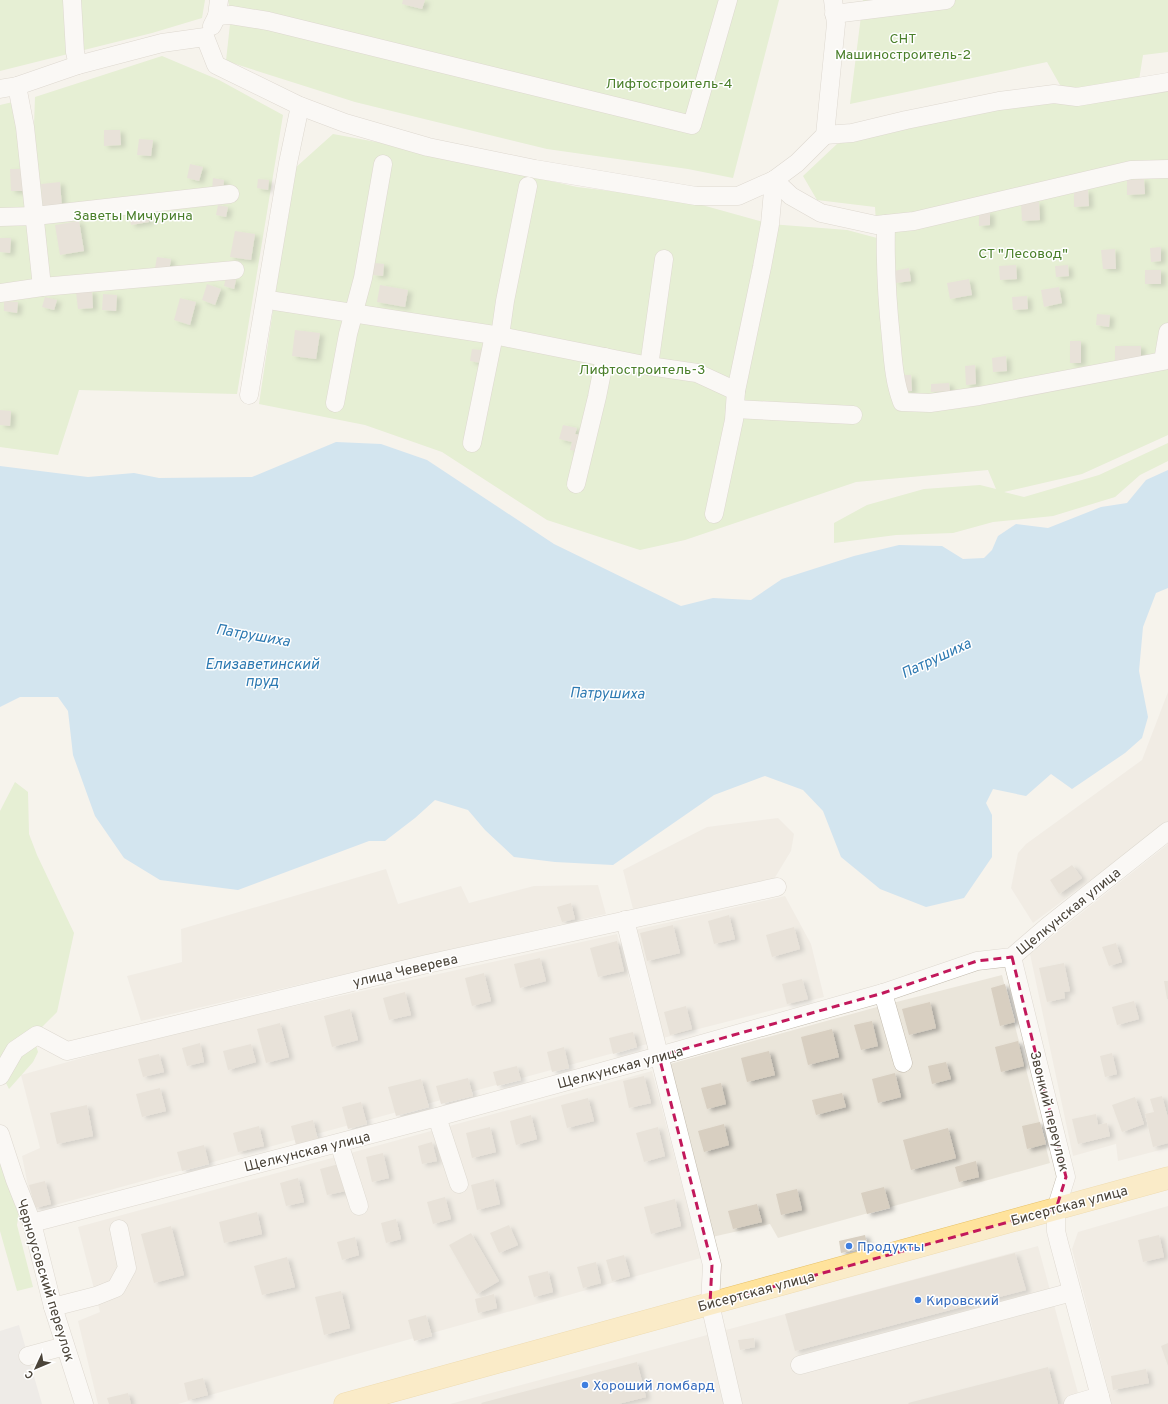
<svg xmlns="http://www.w3.org/2000/svg" width="1168" height="1404" font-family="Overpass,sans-serif">
<style>
.residential{fill:#eae5da}
.green{fill:#d2eab5}
.parking{fill:#e5e3e0}
.water{fill:#a9d4f2}
.building{fill:#d8cfc1;filter:url(#shadow)}
.lines{fill:none;stroke-linecap:round;stroke-linejoin:round}
.minor-casing{stroke:#c2bbae;stroke-width:19}
.major-casing{stroke:#e6c16a;stroke-width:23}
.minor{stroke:#fff;stroke-width:18}
.major{stroke:#ffe39c;stroke-width:22}
.marked{fill:none;stroke:#c2185b;stroke-width:3;stroke-dasharray:8 5;stroke-linejoin:round}
.shop-dot{fill:#3f7fe0;stroke:#fff;stroke-width:1.5}
.labels{text-anchor:middle;stroke-width:3;stroke-linejoin:round;paint-order:stroke}
.park-label{font-size:14px;fill:#4a7f2a;stroke:#fff}
.street-label{font-size:14px;fill:#4b4439;stroke:#fff}
.shop-label{font-size:14px;fill:#366cbe;stroke:#fff;text-anchor:start}
.water-label{font-size:15px;font-style:italic;fill:#2e7ab2;stroke:#fff}
</style>
<defs>
<filter id="shadow"><feDropShadow dx="4.5" dy="2.5" stdDeviation="2" flood-color="#0004"/></filter>
</defs>
<rect width="100%" height="100%" fill="#f6f3ec"/>
<g class="residential">
<path d="M1168,692V822L1033,923L1011,888L1018,853L1026,844L1142,760Z"/>
<path d="M778,818L794,834L791,851L774,879L633,909L623,870L707,827Z"/>
<path d="M1168,844V1148L1118,1161L1116,1144L1073,1156L1030,954Z"/>
<path d="M386,869L398,904L461,886L469,903L534,886L598,885L606,914L141,1021L127,976L182,962L181,929Z"/>
<path d="M785,896L811,944L824,997L663,1038L635,930Z"/>
<path d="M617,934L647,1044L33,1211L22,1156L40,1148L21,1075L161,1036Z"/>
<path d="M1002,975L1050,1163L778,1238L770,1224L712,1237L670,1064L877,1007Z"/>
<path d="M652,1071L701,1258L178,1404H98L78,1321L100,1312L78,1227Z"/>
<path d="M1168,1206V1404H1112L1072,1249L1078,1232Z"/>
<path d="M1038,1246L1081,1404H450Z"/>
</g>
<g class="green">
<path d="M0,0H205L202,18L152,33L0,71Z"/>
<path d="M228,0H779L733,178L688,169L547,149L355,102L226,61L231,15Z"/>
<path d="M863,0H1168V52L1143,55L1139,80L1064,92L1047,62L850,104Z"/>
<path d="M162,56L219,80L283,115L237,394L79,390L58,455L0,447V105L13,102L17,128L34,126L35,97Z"/>
<path d="M1168,88V435L1082,474L1004,492L1024,497L1099,475L1168,443V461L1140,475L1115,497L1053,516L993,522L953,533L896,535L834,543V523L867,505L924,489L980,485L996,489L988,470L856,482L685,540L640,550L547,520L442,452L365,425L259,404L294,169L333,134L398,146L577,187L684,200L770,224L847,230L877,238L875,207L817,200L803,176L837,144L942,116Z"/>
<path d="M15,782L28,792L29,834L37,855L74,933L57,1012L33,1036L38,1052L33,1062L9,1089L4,1079L0,1081V811Z"/>
<path d="M0,1158L19,1212L17,1225L33,1287L17,1291L0,1231Z"/>
</g>
<path class="parking" d="M19,1325L42,1404H0V1331Z"/>
<path class="water" d="M336,442L381,444L427,460L554,544L681,606L713,598L751,600L782,579L854,556L899,545L942,546L963,559L984,558L992,550L998,536L1016,524L1048,528L1101,507L1127,503L1146,480L1168,470V588L1156,593L1143,627L1139,671L1148,717L1142,738L1125,753L1072,789L1051,774L1026,796L993,789L986,803L992,815V857L964,898L926,907L880,889L841,857L823,811L803,790L765,776L714,795L613,865L555,862L514,857L485,830L468,810L435,800L415,818L385,841H369L238,890L160,880L124,858L95,816L73,755L68,711L58,697H20L0,707V466L88,477L134,473L159,478L252,477Z"/>
<g class="building">
<path d="M403,0H425L422,9L402,4Z"/>
<path d="M104,130H120L121,145L104,146Z"/>
<path d="M139,139L153,140L151,156L137,155Z"/>
<path d="M190,164L203,167L199,181L187,178Z"/>
<path d="M10,169H27V191H11Z"/>
<path d="M213,178L224,180L223,191L212,190Z"/>
<path d="M258,179L269,180L268,190L257,188Z"/>
<path d="M1144,179L1145,194L1127,195V180Z"/>
<path d="M60,182L62,208L43,210L41,184Z"/>
<path d="M1088,190L1089,206L1074,207V191Z"/>
<path d="M1039,202L1040,220L1022,221L1021,203Z"/>
<path d="M218,205L228,207L226,217L216,215Z"/>
<path d="M147,211L149,222L131,225L129,213Z"/>
<path d="M990,212V225L979,226V213Z"/>
<path d="M79,221L84,251L60,255L55,225Z"/>
<path d="M235,231L255,234L251,260L230,257Z"/>
<path d="M0,238H11L10,253L0,252Z"/>
<path d="M1161,247V261L1151,262L1150,248Z"/>
<path d="M1115,249L1116,269H1103L1101,250Z"/>
<path d="M157,257L171,259L169,271L155,268Z"/>
<path d="M375,263L384,264L383,276L373,275Z"/>
<path d="M1016,265L1017,279L1000,280L999,266Z"/>
<path d="M1068,265L1069,276L1056,277L1055,266Z"/>
<path d="M909,268L911,281L896,283L894,271Z"/>
<rect x="1145" y="270" width="16" height="14"/>
<path d="M226,277L236,280L234,289L224,286Z"/>
<path d="M969,279L972,295L950,299L947,283Z"/>
<path d="M207,284L221,289L215,305L202,300Z"/>
<path d="M380,285L408,290L405,307L377,302Z"/>
<path d="M1059,287L1062,303L1044,307L1041,290Z"/>
<path d="M92,291L93,308L78,309L76,292Z"/>
<path d="M103,294L117,295L116,311L102,310Z"/>
<path d="M1027,296L1028,309L1013,310L1012,297Z"/>
<path d="M45,297L57,300L54,310L42,307Z"/>
<path d="M180,298L196,302L190,325L174,320Z"/>
<path d="M4,301L18,302L17,313L4,311Z"/>
<path d="M1097,314L1110,315L1109,327L1096,325Z"/>
<path d="M295,330L320,333L316,359L292,356Z"/>
<rect x="1070" y="341" width="11" height="22"/>
<rect x="1115" y="346" width="26" height="14"/>
<path d="M472,349L488,351L486,364L470,361Z"/>
<path d="M1006,356L1007,371L993,372L992,358Z"/>
<path d="M975,365L976,384L966,385L965,366Z"/>
<path d="M904,375H911L912,391H905Z"/>
<path d="M949,383L950,391L931,392V384Z"/>
<path d="M0,410L11,411L10,426L0,425Z"/>
<path d="M563,425L577,428L575,434L584,436L581,452L570,450L572,442L559,439Z"/>
<path d="M1072,865L1082,878L1059,894L1050,880Z"/>
<path d="M571,903L575,919L562,922L557,907Z"/>
<path d="M729,915L735,939L714,944L708,921Z"/>
<path d="M673,925L680,953L647,961L640,933Z"/>
<path d="M794,927L800,949L772,957L766,935Z"/>
<path d="M617,941L624,971L598,977L590,948Z"/>
<path d="M1116,943L1122,962L1109,966L1102,947Z"/>
<path d="M540,958L546,981L520,988L514,964Z"/>
<path d="M1064,963L1070,991L1064,992L1065,998L1047,1002L1039,968Z"/>
<path d="M484,973L491,1001L472,1006L465,978Z"/>
<path d="M802,979L808,999L787,1004L782,984Z"/>
<path d="M1164,981H1168V999H1167Z"/>
<path d="M1005,984L1015,1022L1000,1026L991,988Z"/>
<path d="M405,992L411,1015L389,1020L383,998Z"/>
<path d="M1134,1001L1139,1019L1117,1025L1112,1007Z"/>
<path d="M930,1002L936,1028L909,1035L902,1009Z"/>
<path d="M686,1006L692,1029L670,1035L664,1012Z"/>
<path d="M350,1009L358,1040L332,1047L324,1016Z"/>
<path d="M872,1021L878,1046L861,1050L854,1025Z"/>
<path d="M280,1023L289,1057L266,1063L257,1029Z"/>
<path d="M832,1029L839,1057L808,1065L801,1037Z"/>
<path d="M633,1032L637,1047L613,1054L609,1038Z"/>
<path d="M1018,1041L1024,1066L1001,1072L995,1047Z"/>
<path d="M200,1043L204,1062L187,1066L182,1048Z"/>
<path d="M251,1044L256,1062L228,1070L223,1051Z"/>
<path d="M564,1047L569,1068L552,1072L547,1052Z"/>
<path d="M769,1051L775,1075L747,1082L741,1058Z"/>
<path d="M1112,1053L1117,1074L1105,1077L1100,1056Z"/>
<path d="M159,1054L164,1072L143,1077L138,1059Z"/>
<path d="M946,1062L951,1079L932,1084L928,1066Z"/>
<path d="M517,1066L521,1080L497,1086L493,1072Z"/>
<path d="M895,1073L901,1097L878,1103L872,1079Z"/>
<path d="M644,1076L651,1103L629,1108L623,1081Z"/>
<path d="M468,1078L473,1096L441,1104L436,1086Z"/>
<path d="M421,1079L429,1107L396,1116L388,1087Z"/>
<path d="M721,1083L726,1104L707,1109L701,1088Z"/>
<path d="M160,1088L166,1111L142,1117L136,1094Z"/>
<path d="M842,1093L846,1107L816,1115L812,1100Z"/>
<path d="M1162,1096L1168,1118V1143L1153,1147L1145,1114L1154,1112L1150,1099Z"/>
<path d="M1135,1097L1144,1124L1122,1132L1112,1105Z"/>
<path d="M588,1098L594,1121L567,1128L561,1105Z"/>
<path d="M361,1102L367,1124L348,1129L342,1107Z"/>
<path d="M87,1105L93,1136L57,1144L50,1113Z"/>
<path d="M1096,1114L1098,1125L1107,1123L1110,1136L1078,1144L1072,1119Z"/>
<path d="M531,1115L537,1139L516,1145L510,1121Z"/>
<path d="M313,1120L318,1140L296,1145L291,1126Z"/>
<path d="M1040,1122L1046,1144L1027,1149L1022,1126Z"/>
<path d="M724,1124L729,1145L704,1152L698,1131Z"/>
<path d="M259,1126L264,1146L238,1152L233,1133Z"/>
<path d="M490,1127L496,1152L472,1158L466,1133Z"/>
<path d="M658,1127L665,1156L644,1162L636,1133Z"/>
<path d="M948,1128L956,1158L911,1170L903,1140Z"/>
<path d="M432,1142L437,1161L422,1164L418,1146Z"/>
<path d="M204,1145L209,1164L182,1171L177,1152Z"/>
<path d="M383,1153L389,1178L372,1182L366,1157Z"/>
<path d="M976,1161L979,1177L959,1182L955,1167Z"/>
<path d="M339,1164L346,1191L327,1195L320,1169Z"/>
<path d="M298,1178L304,1202L286,1206L280,1183Z"/>
<path d="M494,1179L500,1204L477,1210L471,1185Z"/>
<path d="M45,1181L51,1204L35,1208L29,1185Z"/>
<path d="M884,1187L890,1208L867,1214L861,1193Z"/>
<path d="M797,1189L802,1210L781,1215L776,1194Z"/>
<path d="M445,1197L451,1219L433,1224L427,1202Z"/>
<path d="M675,1199L681,1226L651,1234L644,1207Z"/>
<path d="M757,1204L762,1222L733,1229L728,1211Z"/>
<path d="M257,1212L262,1234L224,1243L219,1222Z"/>
<path d="M396,1219L401,1239L386,1243L381,1223Z"/>
<path d="M509,1225L518,1245L499,1253L490,1233Z"/>
<path d="M171,1226L184,1275L154,1283L141,1234Z"/>
<path d="M471,1233L499,1281L477,1294L449,1245Z"/>
<path d="M865,1235L868,1247L841,1253L839,1241Z"/>
<path d="M1159,1235L1164,1257L1143,1262L1138,1240Z"/>
<path d="M355,1237L359,1255L342,1260L337,1242Z"/>
<path d="M1015,1253L1026,1290L795,1351L785,1314Z"/>
<path d="M624,1255L630,1276L612,1281L606,1260Z"/>
<path d="M287,1257L295,1287L262,1295L254,1266Z"/>
<path d="M596,1262L601,1283L583,1288L577,1267Z"/>
<path d="M548,1271L553,1292L534,1297L528,1276Z"/>
<path d="M341,1291L350,1328L324,1335L315,1297Z"/>
<path d="M494,1294L497,1308L478,1313L475,1299Z"/>
<path d="M426,1315L432,1336L414,1341L408,1320Z"/>
<path d="M754,1338L755,1347L740,1350L738,1340Z"/>
<path d="M1168,1343V1366L1161,1346Z"/>
<path d="M637,1362L646,1397L618,1404H482L481,1403Z"/>
<path d="M1048,1367L1058,1404H909L908,1403Z"/>
<path d="M1146,1369L1149,1383L1113,1390L1111,1376Z"/>
<path d="M203,1378L208,1395L188,1400L184,1383Z"/>
<path d="M128,1393L131,1404H109L107,1398Z"/>
</g>
<g class="lines">
<defs>
<g id="minor">
<path d="M72,0L75,52L78,65"/>
<path d="M834,14L946,0"/>
<path d="M217,16L231,15L268,21L692,125L728,0"/>
<path d="M212,26L217,16L219,0"/>
<path d="M17,86L25,127L42,287"/>
<path d="M0,89L17,86L78,65L162,43L205,37L216,65L300,106L345,123L428,147L535,169L696,196H738L774,180L797,163L825,135L836,24L833,0"/>
<path d="M825,135L852,133L906,120L999,101L1054,94L1077,97L1168,82"/>
<path d="M774,180L791,196L821,213L876,225L914,221L1131,170L1168,169"/>
<path d="M0,217L35,216L230,194"/>
<path d="M886,224C885,262 887,300 891,338C893,360 894,381 902,402L930,403L979,396L1163,361L1168,332"/>
<path d="M0,293L42,287L235,270"/>
<path d="M275,301L494,335L649,366L697,373L736,391"/>
<path d="M500,336L505,301L528,186"/>
<path d="M649,366L664,259"/>
<path d="M249,395L288,163L300,106"/>
<path d="M335,403L348,334L363,278L383,164"/>
<path d="M735,409L853,415"/>
<path d="M472,443L494,335"/>
<path d="M576,484L597,397L605,357"/>
<path d="M714,514L734,420L736,391L762,267L770,224L774,180"/>
<path d="M625,920L712,1265L710,1304L733,1404"/>
<path d="M1012,957L1066,1177L1056,1209V1231L1059,1243L1102,1404"/>
<path d="M883,993L903,1063"/>
<path d="M0,1076L15,1050L37,1035L67,1051L427,964L777,887"/>
<path d="M437,1117L459,1184"/>
<path d="M0,1134L15,1180L32,1223L53,1307L84,1404"/>
<path d="M339,1143L359,1206"/>
<path d="M32,1223L437,1117L659,1056L883,993L977,961L1012,957L1048,926L1168,831"/>
<path d="M53,1307L96,1296L116,1288L127,1268L119,1229"/>
<path d="M28,1356L65,1346"/>
<path d="M800,1365L1072,1292"/>
<path d="M1073,1404L1100,1396"/>
</g>
<path id="major" d="M345,1404L1168,1178"/>
</defs>
<use href="#minor" class="minor-casing"/>
<use href="#major" class="major-casing"/>
<use href="#minor" class="minor"/>
<use href="#major" class="major"/>
</g>
<path d="M0 0H1168V1404H0ZM1012,957L1066,1177L1056,1209L710,1304L712,1265L659,1056L883,993L977,961Z" fill="#f6f3ec" fill-opacity=".55" fill-rule="evenodd"/>
<path class="marked" d="M1012,957L1066,1177L1056,1209L710,1304L712,1265L659,1056L883,993L977,961Z"/>
<g class="shop-dot">
<circle cx="849" cy="1246" r="4"/>
<circle cx="918" cy="1300" r="4"/>
<circle cx="585" cy="1385" r="4"/>
</g>
<g class="labels">
<g class="park-label">
<text x="903" y="43">СНТ<tspan x="903" dy="16">Машиностроитель-2</tspan></text>
<text x="669" y="88">Лифтостроитель-4</text>
<text x="133" y="220">Заветы Мичурина</text>
<text x="1023" y="258">СТ "Лесовод"</text>
<text x="642" y="374">Лифтостроитель-3</text>
</g>
<g class="street-label">
<text transform="translate(1068 911) rotate(-39)" y="5">Щелкунская улица</text>
<text transform="translate(405 970) rotate(-13)" y="5">улица Чеверева</text>
<text transform="translate(620 1067) rotate(-15)" y="5">Щелкунская улица</text>
<text transform="translate(1050 1111) rotate(76)" y="5">Звонкий переулок</text>
<text transform="translate(307 1151) rotate(-14)" y="5">Щелкунская улица</text>
<text transform="translate(1069 1205) rotate(-15)" y="5">Бисертская улица</text>
<text transform="translate(46 1280) rotate(73)" y="5">Черноусовский переулок</text>
<text transform="translate(756 1291) rotate(-15)" y="5">Бисертская улица</text>
</g>
<g class="shop-label">
<text x="857" y="1251">Продукты</text>
<text x="926" y="1305">Кировский</text>
<text x="593" y="1390">Хороший ломбард</text>
</g>
<g class="water-label">
<text transform="translate(253 635) rotate(10)" y="5">Патрушиха</text>
<text transform="translate(936 658) rotate(-25)" y="5">Патрушиха</text>
<text x="262" y="669">Елизаветинский<tspan x="262" dy="17">пруд</tspan></text>
<text transform="translate(607 693) rotate(1)" y="5">Патрушиха</text>
</g>
</g>
<g transform="translate(36 1368) rotate(226)" stroke="#ffffff" stroke-width="3" paint-order="stroke">
<path d="M0-3L7 15L0 10L-7 15Z" fill="#4b4439"/>
<text y="-6" font-size="11" font-weight="bold" text-anchor="middle" fill="#4b4439">С</text>
</g>
</svg>
